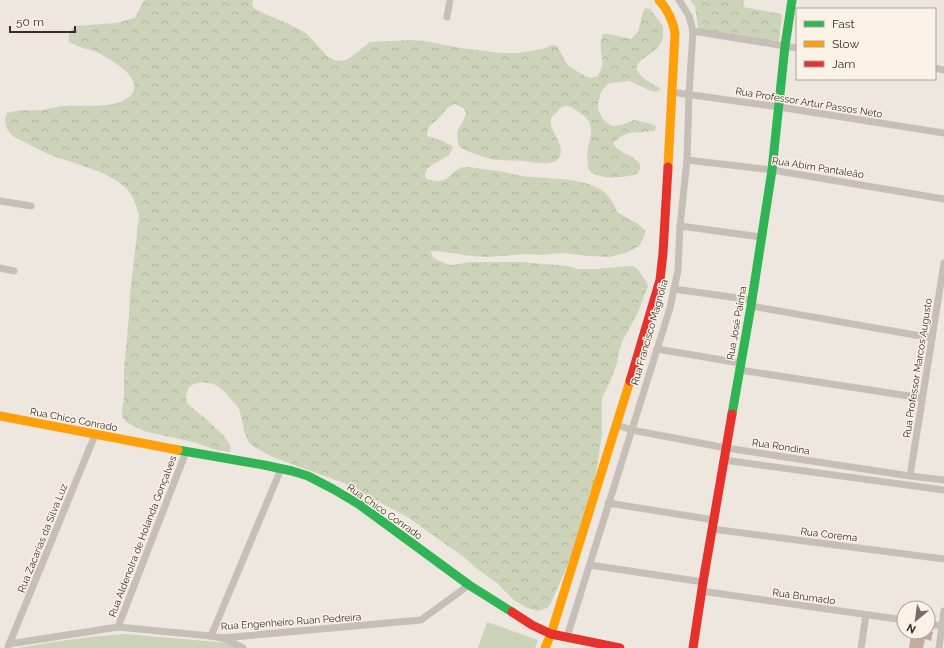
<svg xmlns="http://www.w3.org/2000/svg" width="944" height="648" font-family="Raleway,sans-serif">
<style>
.grass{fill:#cdd3b8}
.forest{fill:url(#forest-crowns)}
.building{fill:#c2aba0}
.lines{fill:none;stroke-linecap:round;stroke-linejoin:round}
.street{stroke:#c6bfb8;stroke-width:7}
.fast{stroke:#30b455;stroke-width:9}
.slow{stroke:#ff9f0a;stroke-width:9}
.jam{stroke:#e5322d;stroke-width:9}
.labels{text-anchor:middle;stroke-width:3;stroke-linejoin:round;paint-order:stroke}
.street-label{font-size:10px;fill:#372c27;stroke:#faf2e6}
</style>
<defs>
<pattern id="forest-crowns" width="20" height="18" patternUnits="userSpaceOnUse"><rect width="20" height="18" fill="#cdd3b8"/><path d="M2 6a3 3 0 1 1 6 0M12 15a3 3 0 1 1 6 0" fill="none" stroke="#b1b59e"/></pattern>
</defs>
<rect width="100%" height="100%" fill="#ede7df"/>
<g class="grass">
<path d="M487,622L538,640L535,648H478Z"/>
<path d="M125,634L228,643L238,648H18C53,642 89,636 125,634Z"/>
</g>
<g class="forest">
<path d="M144,0H253L252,4L254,8L265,14L287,23L304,32L308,35L327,56L336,61L347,60L370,42L413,40L424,41L461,48L501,53H519L531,51L542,49L552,45L557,46L568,66L587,77L592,78L598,76C599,73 601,70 602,67C604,56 597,46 603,34H609L631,39L638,32L643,12L645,8L650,9C654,14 660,21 663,27C663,28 663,32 663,33C665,55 630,57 638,72C641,78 655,85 661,89L656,92L651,91L638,85L629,81L613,83L608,84L604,88L601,92L598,103V109L603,119L607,123L613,126L624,124L634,120L651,124L656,126L655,131L629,133L620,137L613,143C619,154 632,154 640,164V169L637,174C626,177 612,179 601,176C597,175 592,174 590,171C587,169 588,166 588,163C587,158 587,153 588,148C591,132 596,124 580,113C576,110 572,106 567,106C562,106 560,108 557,112C555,114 552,116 551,119C548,130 565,144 560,156C555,168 533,162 523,161C516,160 509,161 502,160C494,160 486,158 478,155C472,153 465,150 459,147C458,141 457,135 458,130C461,124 465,119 466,112L463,108L455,104C447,106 445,111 440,117C434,124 427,124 427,136L443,141L453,147L449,155L432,165L427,169L425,174L426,179C432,181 440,182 446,179C451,176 453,171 459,169C462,167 465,167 469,167C481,169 493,170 505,172C509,173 513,174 517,175C543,180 571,176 596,187C607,192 613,201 617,212L638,224L646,231L644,236L639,246L628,252L610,257L590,256L563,253L540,255L527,254L488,257L472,256L436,251H431L432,256L437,260L447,264L453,265L470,262H521L567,266L578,269H595L630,266L635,267L639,271L646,281L648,286L639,310L623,340L619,352L617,363L609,384L602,398V434L597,467L592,494L569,562L550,605L547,608L538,611L528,608L515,601L497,583L476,568L465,558L409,518L344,483L275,458L254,447L248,441L244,431L242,419L239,409L236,405L225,392L214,384L203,382L198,383L194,384L189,387L187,392L186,397L187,403L191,407L205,418L223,435L229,443L231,448L230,452L216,450L193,442L144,431L126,422L123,418L122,412L124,397V368L129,316L130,295L139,216C137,206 133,195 126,188C118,181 108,175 97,171C85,166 72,162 59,158C47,154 34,147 23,141C19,139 13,137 10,133C5,127 4,121 7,113C19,109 31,111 43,110C49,109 55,107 61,106C79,104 128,112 134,89C138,74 106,56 94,51C91,50 86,49 83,48C78,46 73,44 69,42C68,34 69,31 75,26L116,23L135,18Z"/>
<path d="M690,0H744L743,7L782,14L779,42L698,29L695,6Z"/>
</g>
<path class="building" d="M915,632H933L931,641L925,639L923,648H909L911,635L915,636Z"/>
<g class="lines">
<g class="street">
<path d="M447,17L450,0"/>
<path d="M693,31L797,48"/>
<path d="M935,68L944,70"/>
<path d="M671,92L779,107L944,133"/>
<path d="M687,160L772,170L944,199"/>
<path d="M0,201L31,206"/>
<path d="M680,226L761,237"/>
<path d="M0,268L14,271"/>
<path d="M674,289L752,300"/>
<path d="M751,306L932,338"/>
<path d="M657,349L740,363"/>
<path d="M740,370L922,398"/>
<path d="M617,425L632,430L726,448L910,476L944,480"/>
<path d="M724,460L944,490"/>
<path d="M910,476L944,263"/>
<path d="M608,503L714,520"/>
<path d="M712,529L944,559"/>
<path d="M590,565L703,582"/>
<path d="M701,591L904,620"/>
<path d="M928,624L943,626"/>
<path d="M118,627L186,452"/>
<path d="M211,636L281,469"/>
<path d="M567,637L670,308L678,270L680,226L687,160L689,94L693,31L689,16L679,0"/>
<path d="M223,638L243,648"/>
<path d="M9,644L118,627L211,636L222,638L421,620L469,585"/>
<path d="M8,647L95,435"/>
<path d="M861,648L866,615"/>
<path d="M939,648L944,611"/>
</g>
<g class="fast">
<path d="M732,414L751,306L772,170L785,46L792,0"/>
<path d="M178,450L264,465L292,471L308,476L333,489L360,505L469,585L512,612"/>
</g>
<g class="slow">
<path d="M659,0C668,10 673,20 675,33L668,167"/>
<path d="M0,416L178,450"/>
<path d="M545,648L551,634L630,381"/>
</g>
<g class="jam">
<path d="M630,381L660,280L663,253L668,167"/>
<path d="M512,612L532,625L551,634L620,648"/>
<path d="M693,648L703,582L732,414"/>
</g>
</g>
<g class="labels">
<g class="street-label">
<text transform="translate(809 102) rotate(9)" y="4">Rua Professor Artur Passos Neto</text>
<text transform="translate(818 167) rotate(9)" y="4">Rua Abim Pantaleão</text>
<text transform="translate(736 323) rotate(-80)" y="4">Rua José Painha</text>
<text transform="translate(649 332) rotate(-74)" y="4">Rua Francisco Magnolia</text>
<text transform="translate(917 368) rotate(-81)" y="4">Rua Professor Marcos Augusto</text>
<text transform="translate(74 419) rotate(11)" y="4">Rua Chico Conrado</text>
<text transform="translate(781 446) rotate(9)" y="4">Rua Rondina</text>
<text transform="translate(385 511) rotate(35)" y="4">Rua Chico Conrado</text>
<text transform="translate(829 534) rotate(7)" y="4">Rua Corema</text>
<text transform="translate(142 536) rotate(-69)" y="4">Rua Aldenolra de Holanda Gonçalves</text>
<text transform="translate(42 538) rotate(-68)" y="4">Rua Zacarias da Silva Luz</text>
<text transform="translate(804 596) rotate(8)" y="4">Rua Brumado</text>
<text transform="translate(291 621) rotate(-4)" y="4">Rua Engenheiro Ruan Pedreira</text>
</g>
</g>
<rect x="796" y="8" width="140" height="72" fill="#faf2e6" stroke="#aca39a"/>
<rect x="804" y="21" width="20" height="6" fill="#30b455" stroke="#aca39a"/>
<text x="832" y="28" font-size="12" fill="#372c27">Fast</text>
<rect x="804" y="41" width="20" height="6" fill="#ff9f0a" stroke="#aca39a"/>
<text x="832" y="48" font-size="12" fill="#372c27">Slow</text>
<rect x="804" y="61" width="20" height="6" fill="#e5322d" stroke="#aca39a"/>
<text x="832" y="68" font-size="12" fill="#372c27">Jam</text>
<g transform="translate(916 620) rotate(209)"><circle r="19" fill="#faf2e6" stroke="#aca39a"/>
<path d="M0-3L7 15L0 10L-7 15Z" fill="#776d67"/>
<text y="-6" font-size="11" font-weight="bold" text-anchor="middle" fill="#372c27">N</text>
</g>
<path d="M10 26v6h65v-6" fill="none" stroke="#372c27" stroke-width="2"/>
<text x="16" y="26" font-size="12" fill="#372c27" stroke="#faf2e6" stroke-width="3" paint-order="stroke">50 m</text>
</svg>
